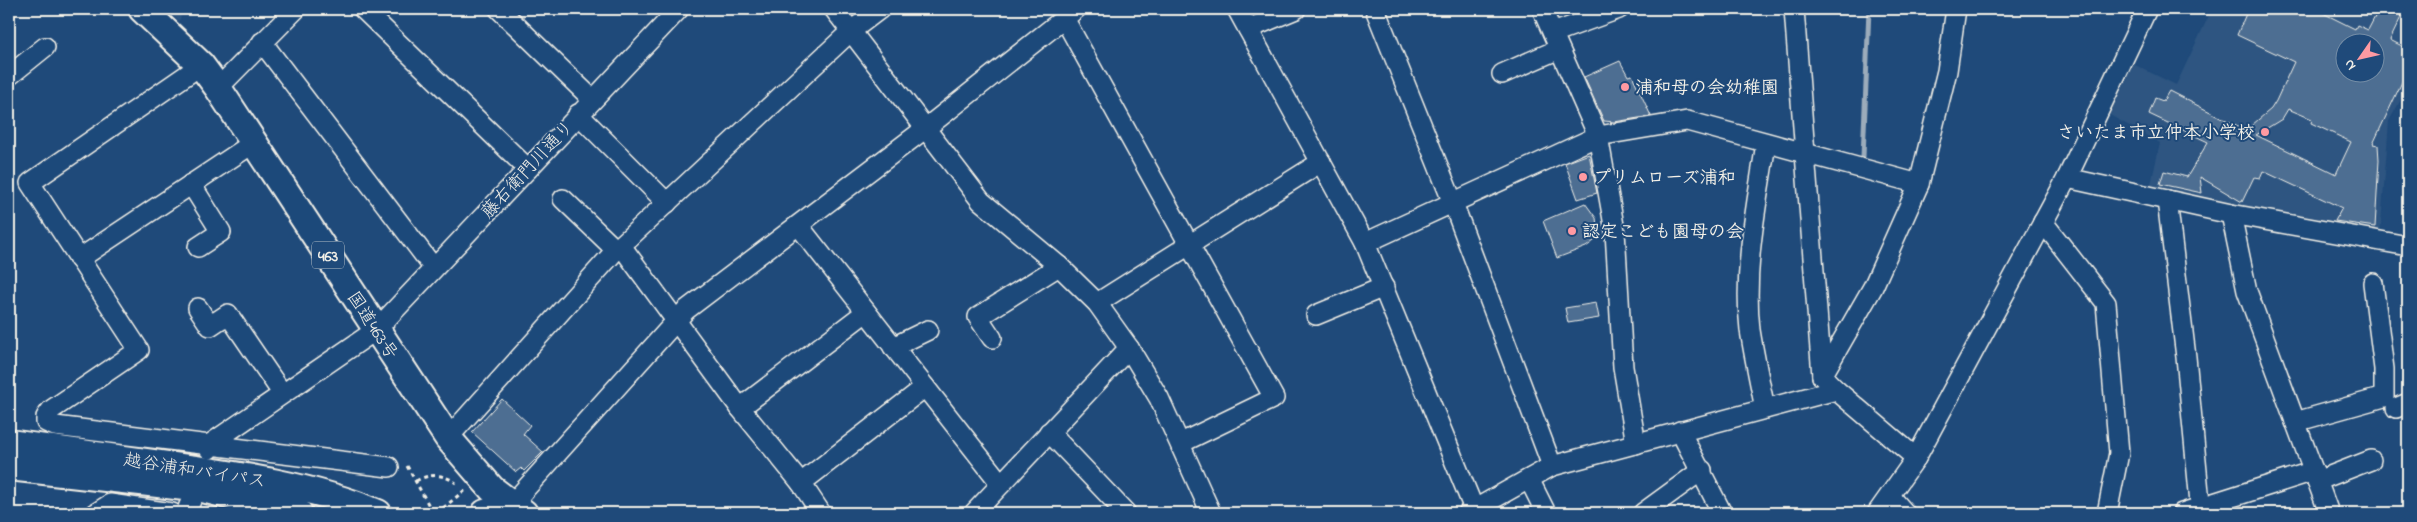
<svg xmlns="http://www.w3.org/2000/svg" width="2417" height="522" font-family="'Indie Flower','Klee One',sans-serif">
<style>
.built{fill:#2d5581;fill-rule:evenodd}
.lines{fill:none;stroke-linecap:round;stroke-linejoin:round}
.stream{stroke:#9cacbb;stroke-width:5}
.building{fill:#4d6e92;stroke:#f4f1e8;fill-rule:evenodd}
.minor-casing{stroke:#f4f1e8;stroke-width:22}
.highway-casing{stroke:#f4f1e8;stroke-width:30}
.path{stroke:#f4f1e8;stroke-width:3;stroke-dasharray:4 4;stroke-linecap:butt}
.minor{stroke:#1f4a7a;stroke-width:19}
.highway{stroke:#1f4a7a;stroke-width:26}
.poi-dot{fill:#ff9aa2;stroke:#1f4a7a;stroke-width:2}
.labels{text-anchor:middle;stroke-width:4;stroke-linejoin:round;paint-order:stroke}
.shield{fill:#1f4a7a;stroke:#b4bfc7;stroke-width:1}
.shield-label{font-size:16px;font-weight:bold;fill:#f4f1e8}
.poi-label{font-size:18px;font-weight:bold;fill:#f4f1e8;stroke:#1f4a7a;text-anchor:start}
.street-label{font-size:18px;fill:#f4f1e8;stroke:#1f4a7a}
</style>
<rect width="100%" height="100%" fill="#1f4a7a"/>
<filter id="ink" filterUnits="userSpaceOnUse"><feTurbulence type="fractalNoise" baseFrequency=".02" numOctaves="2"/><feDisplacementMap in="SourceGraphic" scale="10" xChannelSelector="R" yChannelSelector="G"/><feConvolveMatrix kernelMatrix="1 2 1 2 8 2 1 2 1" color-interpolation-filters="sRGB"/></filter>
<g filter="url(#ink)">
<g class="built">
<path d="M166,9H184L179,21Z"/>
<path d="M2212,9H2408V87L2389,121L2380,237L2149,193L2160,143L2108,114L2131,63L2176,85ZM2344,42H2374V72H2344Z"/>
</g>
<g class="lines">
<path class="stream" d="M1863,157L1869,9"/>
</g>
<g class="building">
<path d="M2248,9H2315L2355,29L2357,25L2368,30L2379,9H2405L2390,40L2408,49V69L2373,144L2378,145L2379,160L2375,227L2335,221L2342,208L2263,171L2260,178L2254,177L2242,202L2200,177L2202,193L2160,184L2164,171L2187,177L2208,142L2149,114L2155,98L2163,101L2169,91L2246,130L2271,109L2276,101L2294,62L2237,35ZM2344,42H2374V72H2344ZM2288,109L2312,119L2311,123L2351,142L2336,174L2256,135L2282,119Z"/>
<path d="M1620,61L1628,76L1632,75L1651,116L1614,122L1604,121L1584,77Z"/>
<path d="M1589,154L1597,193L1578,199L1565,163Z"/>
<path d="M1585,203L1596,218L1598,233L1594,241L1586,247L1557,258L1543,221Z"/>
<path d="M1596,303L1599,318L1568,323L1565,308Z"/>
<path d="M502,399L530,425L523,434L543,452L524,471L521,468L516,472L472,432Z"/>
</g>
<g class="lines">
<defs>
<g id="minor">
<path d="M363,9L528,169"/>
<path d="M499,9L592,99"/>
<path d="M834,9L981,201L1059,266L1097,303L1129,348L1159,398L1211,513"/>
<path d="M1237,9L1365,243L1474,509"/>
<path d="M1375,9L1453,203L1552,466"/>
<path d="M1542,9L1598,136L1615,231L1623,367L1636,444"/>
<path d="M1794,9L1822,376L1836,390L1916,458"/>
<path d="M1064,18L1274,398L1181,443"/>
<path d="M1248,29L1296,9"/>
<path d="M1553,33L1619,9"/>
<path d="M262,42L433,267"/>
<path d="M201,65L30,183L139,350L51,410L46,417V422L55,426L389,467"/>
<path d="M1502,74L1559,49"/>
<path d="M9,76L45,47"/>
<path d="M218,88L296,9"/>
<path d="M578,114L667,203"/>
<path d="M2067,178L2231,214L2408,246"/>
<path d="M191,184L221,232L198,247"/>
<path d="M563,199L616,250L625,251L740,408L801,483L821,513"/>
<path d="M2167,200L2186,357L2201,513"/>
<path d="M2231,214L2247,291L2329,513"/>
<path d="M2043,222L2106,303L2119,453L2107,513"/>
<path d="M799,226L1001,484"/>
<path d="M1365,243L1598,136L1687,121L1919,184"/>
<path d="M79,259L255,142"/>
<path d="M1097,303L1321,162"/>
<path d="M198,308L210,326L228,314L282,393"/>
<path d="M1316,315L1384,287"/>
<path d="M992,338L978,317L1059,266"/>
<path d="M893,347L928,330"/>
<path d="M1822,376L1873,287L1919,184L1947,71L1956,9"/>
<path d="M740,408L866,312"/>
<path d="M2396,408L2408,403"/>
<path d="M1765,409C1760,383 1754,356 1750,330C1743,268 1757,204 1766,143"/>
<path d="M2295,422L2384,397V369L2373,283"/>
<path d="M1680,431L1722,513"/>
<path d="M1049,432L1126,513"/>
<path d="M448,438L616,250L851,31L880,9"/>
<path d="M209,449L210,444L376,330L679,9"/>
<path d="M1529,479L1546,513"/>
<path d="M2317,481L2371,460"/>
<path d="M801,483L925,387"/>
<path d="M1890,496L1905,513"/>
<path d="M511,505L686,310L926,128L1076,9"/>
<path d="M96,513L110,504L172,513"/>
<path d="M186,513L196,488"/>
<path d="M974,513L1129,348"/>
<path d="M1468,513L1552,466L1836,390"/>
<path d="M1643,513L1702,470"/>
<path d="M1877,513L1916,458L2067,178L2147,9"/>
<path d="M2182,513L2314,471"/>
</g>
<g id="highway">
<path d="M142,9L201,65L218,88L448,438L492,489L524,513"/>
<path d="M9,443C62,450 114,458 167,465C238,475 311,485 378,513"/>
<path d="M9,467L202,489L299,513"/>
<path d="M485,513L511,505"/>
</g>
</defs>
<use href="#minor" class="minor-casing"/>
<use href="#highway" class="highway-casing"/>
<g class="path">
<path d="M407,466L433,513"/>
<path d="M416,481C430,473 444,474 456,483"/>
<path d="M437,513L465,490"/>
</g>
<use href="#minor" class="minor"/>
<use href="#highway" class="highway"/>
</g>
</g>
<g class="poi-dot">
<circle cx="1625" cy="87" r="5"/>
<circle cx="2265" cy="132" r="5"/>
<circle cx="1583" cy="177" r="5"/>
<circle cx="1572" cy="231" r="5"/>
</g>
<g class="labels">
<rect class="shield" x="312" y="241.5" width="32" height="27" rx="4"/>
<g class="shield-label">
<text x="328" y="261">463</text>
</g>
<g class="poi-label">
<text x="1635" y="93">浦和母の会幼稚園</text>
<text x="2255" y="138" text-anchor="end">さいたま市立仲本小学校</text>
<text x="1593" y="183">プリムローズ浦和</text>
<text x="1582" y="237">認定こども園母の会</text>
</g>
<g class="street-label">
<text transform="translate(527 169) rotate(-47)" y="6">藤右衛門川通り</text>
<text transform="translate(373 325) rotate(57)" y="6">国道463号</text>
<text transform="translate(195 470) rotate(9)" y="6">越谷浦和バイパス</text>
</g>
</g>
<rect width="2417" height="522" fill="none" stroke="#1f4a7a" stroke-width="30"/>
<rect x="15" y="15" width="2387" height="492" fill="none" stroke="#f4f1e8" stroke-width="2" filter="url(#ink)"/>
<g transform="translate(2360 58) rotate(236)"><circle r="24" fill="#1f4a7a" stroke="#748da6"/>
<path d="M0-4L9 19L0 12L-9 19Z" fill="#ff9aa2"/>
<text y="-8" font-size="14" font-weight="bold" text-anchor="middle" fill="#f4f1e8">N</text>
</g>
</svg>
